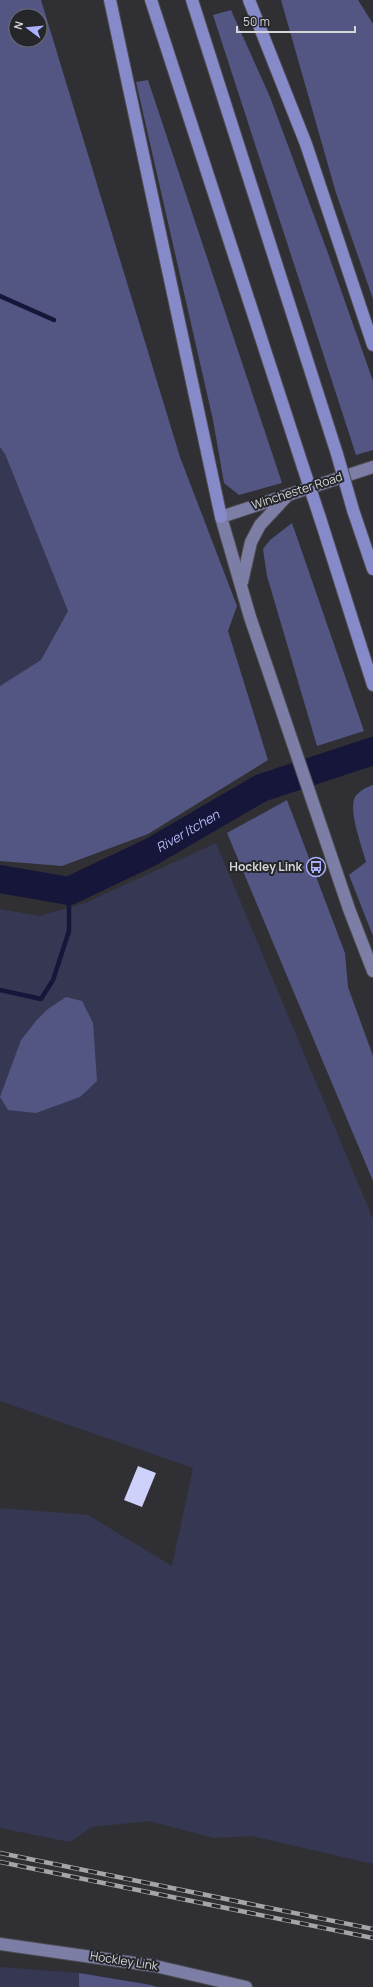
<svg xmlns="http://www.w3.org/2000/svg" width="373" height="1987" font-family="Manrope,sans-serif">
<style>
.green{fill:#363853}
.forest{fill:#535682;fill-rule:evenodd}
.lines{fill:none;stroke-linecap:round;stroke-linejoin:round}
.stream{stroke:#16153a;stroke-width:4.5}
.river{stroke:#16153a;stroke-width:28}
.building{fill:#ced2fb}
.primary-casing{stroke:#4c4c50;stroke-width:14}
.highway-casing{stroke:#4c4c50;stroke-width:14}
.primary{stroke:#7c7ea6;stroke-width:12}
.highway{stroke:#868ac9;stroke-width:12}
.rail-casing{stroke:#a4a5a8;stroke-width:4.5}
.rail{stroke:#25262a;stroke-width:3;stroke-dasharray:9;stroke-linecap:butt}
.highway-bridge-casing{stroke:#4c4c50;stroke-width:14;stroke-linecap:butt}
.highway-bridge{stroke:#868ac9;stroke-width:12}
.labels{text-anchor:middle;stroke-width:4;stroke-linejoin:round;paint-order:stroke}
.street-label{font-size:12px;fill:#d5d6d8;stroke:#25262a}
.poi-label{font-size:12px;font-weight:bold;fill:#d5d6d8;stroke:#25262a;text-anchor:end}
.water-label{font-size:13px;font-style:italic;fill:#b6bcf4;stroke:#25262a}
</style>
<rect width="100%" height="100%" fill="#2f2f34"/>
<g class="green">
<path d="M0,447L5,454L68,611L41,660L0,686Z"/>
<path d="M216,843L373,1219V1864L252,1836L214,1838L149,1821L92,1827L70,1842L0,1828V1508L88,1515L172,1566L193,1468L0,1401V909L39,916L85,903Z"/>
<path d="M0,1967L79,1973V1987H0Z"/>
</g>
<g class="forest">
<path d="M0,0H41L180,457L237,606L228,631L268,760L148,834L62,866L0,861V686L41,660L68,611L5,454L0,447ZM16,16H40V40H16Z"/>
<path d="M281,0H358L373,24V299L336,193Z"/>
<path d="M231,10L270,97L329,256L373,381V450L356,455L213,15Z"/>
<path d="M148,80L282,483L239,495L224,483L213,420L136,82Z"/>
<path d="M292,523L364,731L317,746L267,576L263,549L270,540Z"/>
<path d="M373,785V936L349,875L366,862C362,846 348,811 355,797C359,791 367,787 373,785Z"/>
<path d="M287,800L345,953L348,987L373,1056V1181L227,833Z"/>
<path d="M66,997L82,1001L93,1023L97,1081L80,1097L36,1113L8,1110L0,1097L21,1040L36,1021L48,1009Z"/>
<path d="M79,1973L151,1985L157,1987H79Z"/>
</g>
<g class="lines">
<g class="stream">
<path d="M0,296L54,320"/>
<path d="M0,990L41,999L53,980L69,931V891"/>
</g>
<path class="river" id="s1" d="M0,879L69,891L151,852L261,788L373,751"/>
</g>
<path class="building" d="M138,1466L156,1473L142,1507L124,1500Z"/>
<g class="lines">
<defs>
<g id="primary">
<path d="M373,467L221,517L250,617L349,909L373,971"/>
<path d="M242,582L251,542L260,525L288,495"/>
<path d="M0,1944L155,1966L246,1987"/>
</g>
<g id="highway">
<path d="M110,0L221,517"/>
<path d="M151,0L303,467"/>
<path d="M192,0L337,454"/>
<path d="M249,0L306,144L373,345"/>
<path d="M353,510L373,569"/>
<path d="M320,518L373,685"/>
</g>
</defs>
<use href="#primary" class="primary-casing"/>
<use href="#highway" class="highway-casing"/>
<use href="#primary" class="primary"/>
<use href="#highway" class="highway"/>
<defs>
<g id="rail">
<path d="M0,1853L373,1929"/>
<path d="M0,1862L373,1938"/>
</g>
</defs>
<use href="#rail" class="rail-casing"/>
<use href="#rail" class="rail"/>
<defs>
<g id="highway-bridge">
<path d="M337,454L353,510"/>
<path d="M303,467L320,518"/>
</g>
</defs>
<use href="#highway-bridge" class="highway-bridge-casing"/>
<use href="#highway-bridge" class="highway-bridge"/>
</g>
<defs>
<symbol id="bus-ring" viewBox="-11 -11 22 22"><circle r="9.5" fill="#25262a" stroke="#aab0fb" stroke-width="1.5"/><path d="M-5-6H5V4H4V6H2V4H-2V6H-4V4H-5ZM-3.5-4V0h7V-4ZM-3.5 1.2v1.5H-2V1.2ZM2 1.2v1.5H3.5V1.2Z" fill="#aab0fb"/></symbol>
</defs>
<g fill-rule="evenodd">
<use href="#bus-ring" x="305" y="856" width="22" height="22"/>
</g>
<g class="labels">
<g class="street-label">
<text transform="translate(297 491) rotate(-18)" y="4">Winchester Road</text>
<text transform="translate(124 1961) rotate(9)" y="4">Hockley Link</text>
</g>
<g class="poi-label">
<text x="302" y="871">Hockley Link</text>
</g>
<g class="water-label">
<text dy="5" stroke="none"><textPath href="#s1" startOffset="203">River Itchen</textPath></text>
</g>
</g>
<g transform="translate(28 28) rotate(286)"><circle r="19" fill="#25262a" stroke="#6b6c70"/>
<path d="M0-3L7 15L0 10L-7 15Z" fill="#aab0fb"/>
<text y="-6" font-size="11" font-weight="bold" text-anchor="middle" fill="#d5d6d8">N</text>
</g>
<path d="M237 26v6h118v-6" fill="none" stroke="#d5d6d8" stroke-width="2"/>
<text x="243" y="26" font-size="12" fill="#d5d6d8" stroke="#25262a" stroke-width="3" paint-order="stroke">50 m</text>
</svg>
